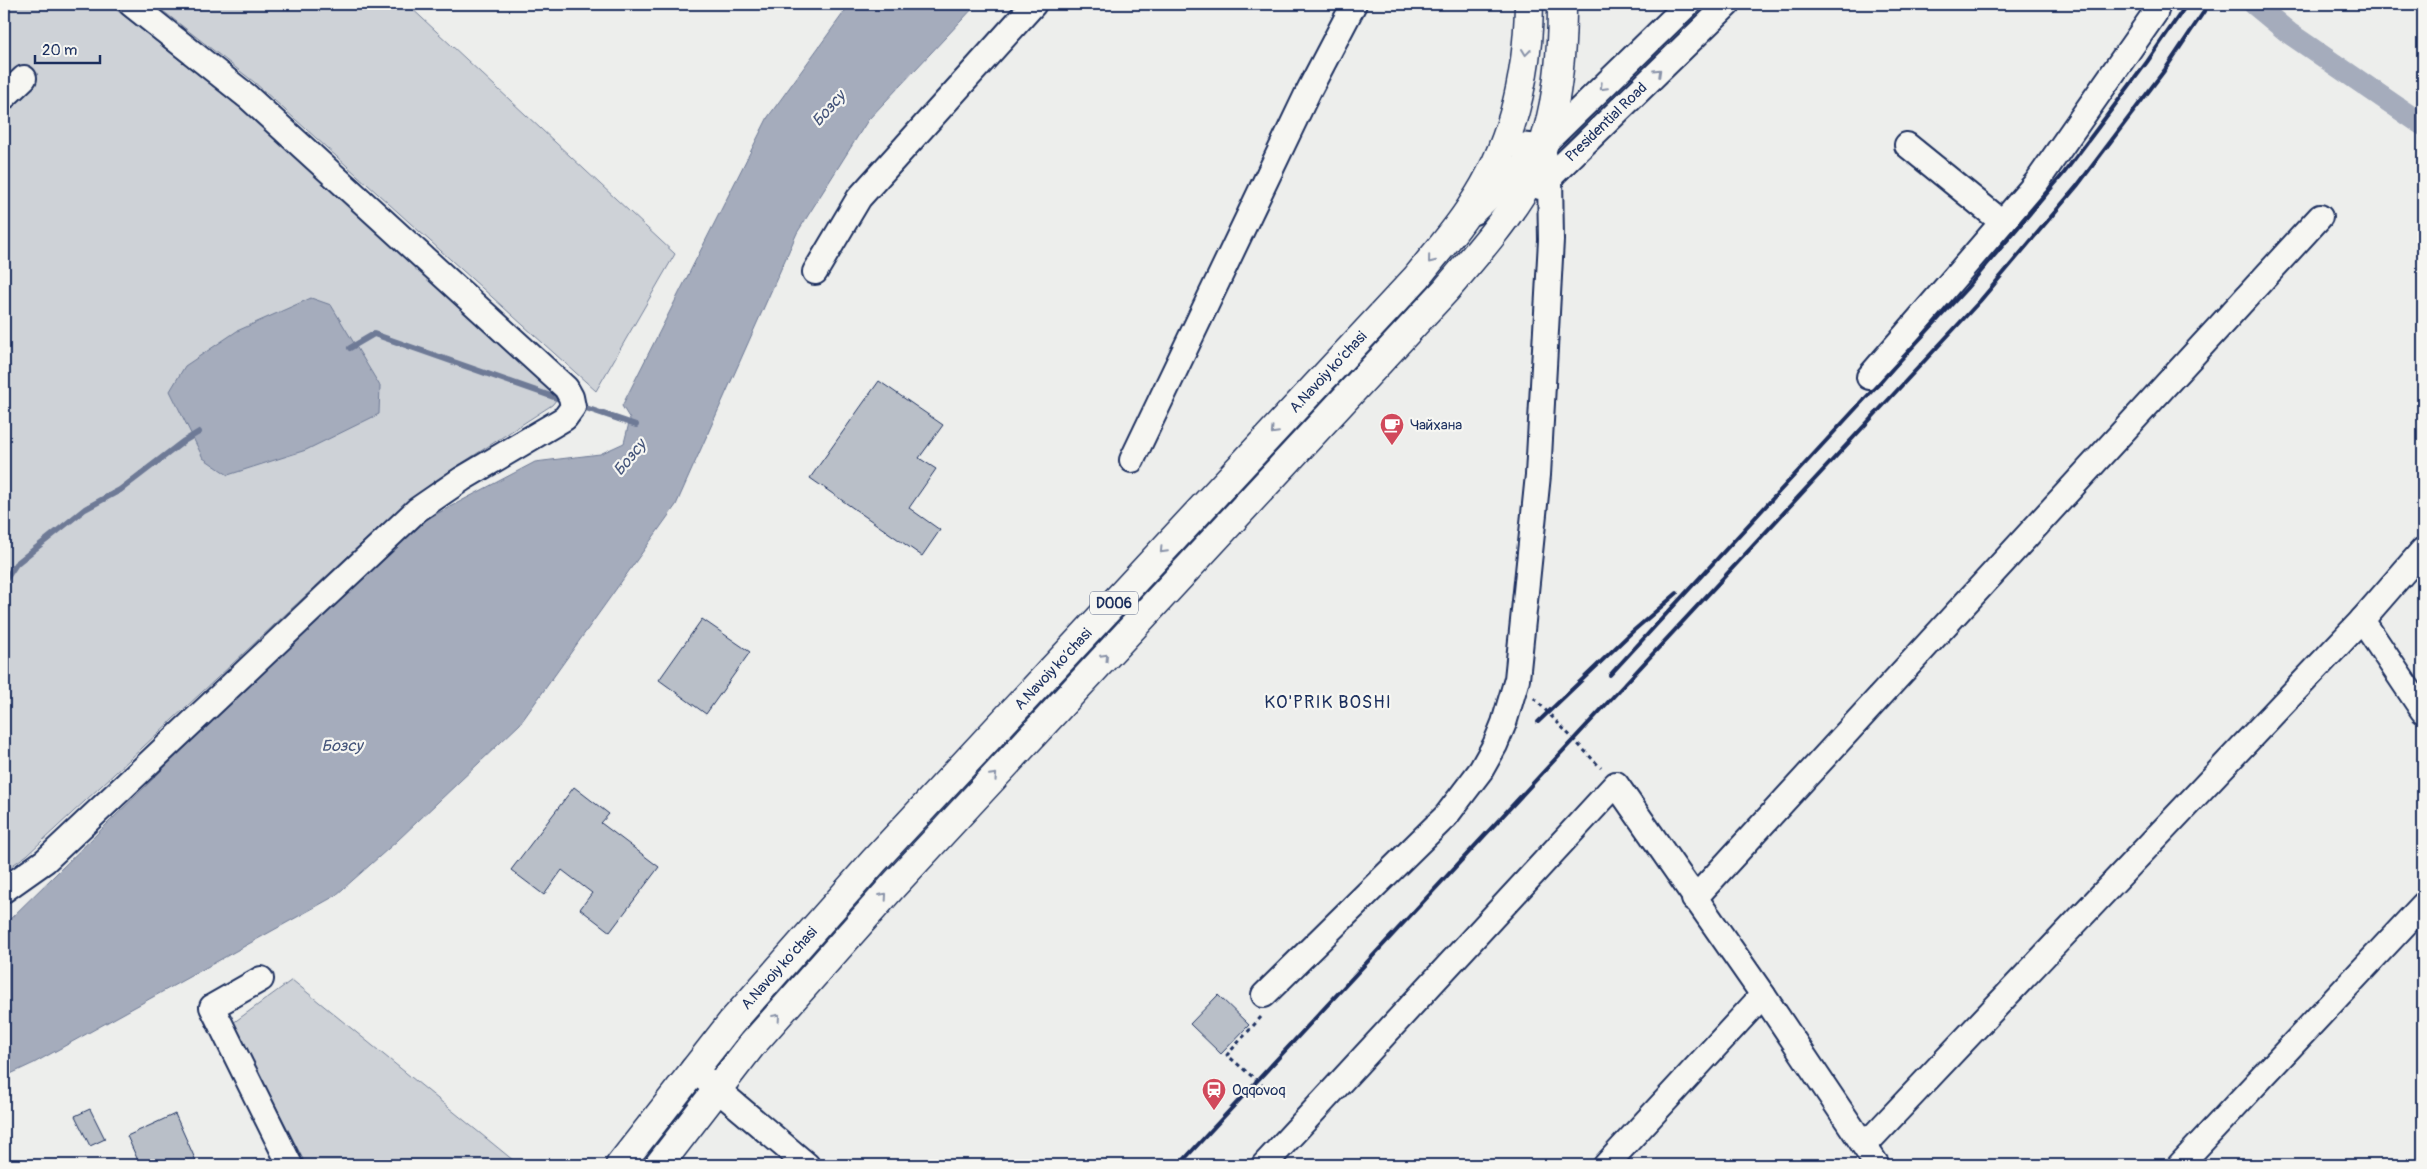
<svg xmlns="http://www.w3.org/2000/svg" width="2427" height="1169" font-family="Pangolin,sans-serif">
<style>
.green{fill:#ced2d7;stroke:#74809a}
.water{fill:#a5acbc;stroke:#6e7a96}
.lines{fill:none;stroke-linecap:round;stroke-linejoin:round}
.stream{stroke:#6e7a96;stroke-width:6}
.canal{stroke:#a5acbc;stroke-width:22}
.building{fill:#b9bfc8;stroke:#1b2f5e}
.minor-casing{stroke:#1b2f5e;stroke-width:28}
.major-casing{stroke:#1b2f5e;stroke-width:31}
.path{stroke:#1b2f5e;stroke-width:3;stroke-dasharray:4 4;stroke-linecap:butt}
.minor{stroke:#f6f6f2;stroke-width:24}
.major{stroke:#f6f6f2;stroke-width:28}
.rail{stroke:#1b2f5e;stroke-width:4}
.oneway{stroke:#8892a8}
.labels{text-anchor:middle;stroke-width:4.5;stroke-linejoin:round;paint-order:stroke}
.shield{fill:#f6f6f2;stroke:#5d6b8a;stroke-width:1}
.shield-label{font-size:14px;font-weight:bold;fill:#1b2f5e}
.street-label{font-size:15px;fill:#1b2f5e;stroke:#f6f6f2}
.poi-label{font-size:15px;fill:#1b2f5e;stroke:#f6f6f2;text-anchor:start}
.water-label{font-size:16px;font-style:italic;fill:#44547a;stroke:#f6f6f2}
.quarter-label{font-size:18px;letter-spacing:1px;fill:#1b2f5e;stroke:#f6f6f2}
</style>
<rect width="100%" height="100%" fill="#edeeec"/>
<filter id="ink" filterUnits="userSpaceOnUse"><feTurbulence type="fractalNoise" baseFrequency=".02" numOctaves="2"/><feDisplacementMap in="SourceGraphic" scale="10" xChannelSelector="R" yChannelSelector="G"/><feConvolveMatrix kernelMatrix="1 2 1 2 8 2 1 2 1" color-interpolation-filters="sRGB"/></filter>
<g filter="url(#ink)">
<g class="green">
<path d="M4,4H109L253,118L556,395L557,399L552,405L436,480L389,518L27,855L4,871Z"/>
<path d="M154,4H407L675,254L596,391L254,82Z"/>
<path d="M292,980L519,1165H306L233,1023Z"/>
</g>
<g class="water">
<path d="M850,4L976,5L868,120L797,233L676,505L520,724L397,841L335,896L34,1063L4,1077V925L260,674L425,520L535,462L600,454L624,443L630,419L622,406L768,117Z"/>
<path d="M311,298L331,305L380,386L379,414L306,450L228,475L203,458L170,391L185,366L237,331Z"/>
</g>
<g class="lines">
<g class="stream">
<path d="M350,348L374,334L565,401"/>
<path d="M577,405L636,425"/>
<path d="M4,582L16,564L85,509L120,490L184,441L199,432"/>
</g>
<path class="canal" d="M2254,4L2289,33L2423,125"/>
</g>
<g class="building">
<path d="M879,381L943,425L919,458L936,469L909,508L940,530L922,556L810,478Z"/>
<path d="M702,619L750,652L706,714L659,680Z"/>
<path d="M574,787L609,814L601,823L659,867L610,932L580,909L592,893L562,870L544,895L511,870Z"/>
<path d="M1218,995L1249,1025L1221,1054L1190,1024Z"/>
<path d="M90,1109L105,1139L90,1146L75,1116Z"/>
<path d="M175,1114L196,1161L185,1165H140L127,1136Z"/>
</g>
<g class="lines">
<defs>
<g id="minor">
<path d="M4,97L24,78"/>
<path d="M1907,145L2002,222"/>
<path d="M1540,187L1728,4"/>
<path d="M1474,212L1688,4"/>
<path d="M815,272L859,198L1034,4"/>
<path d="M1869,377L2036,183L2155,13L2158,4"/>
<path d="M1132,460L1308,92L1354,4"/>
<path d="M2362,620L2423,711"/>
<path d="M4,890L45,861L417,510L462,479L565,418L573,407L571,397L566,388L248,97L131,4"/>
<path d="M1694,899L2320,217"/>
<path d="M261,979L212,1007L290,1165"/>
<path d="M1264,995L1446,816L1481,770L1495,745L1504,723L1517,679L1538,475L1551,240L1550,176L1542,147L1504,144"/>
<path d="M693,1069L807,1165"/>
<path d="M1865,1145L2362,620L2423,550"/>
<path d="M1264,1165L1616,784L1763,995L1877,1165"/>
<path d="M1606,1165L1763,995"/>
<path d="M2180,1165L2423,905"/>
</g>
<g id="major">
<path d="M620,1165L731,1023L874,861L1417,277C1435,254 1455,232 1471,207C1512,147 1528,76 1529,4"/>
<path d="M659,1165L751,1046L893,886L1446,290C1473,258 1500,228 1522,193C1555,137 1562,68 1562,4"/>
</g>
</defs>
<use href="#minor" class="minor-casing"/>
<use href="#major" class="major-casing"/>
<g class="path">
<path d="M1534,698L1601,768"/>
<path d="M1261,1017L1227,1055L1262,1085"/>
</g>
<use href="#minor" class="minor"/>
<use href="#major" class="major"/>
<g class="rail">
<path d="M1610,675L1966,289L2064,173L2147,62L2187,4"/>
<path d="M1538,722L1632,632L1677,593"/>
<path d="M1179,1165L1980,301L2077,186L2164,71L2209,4"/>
</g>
</g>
<defs><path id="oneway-chevron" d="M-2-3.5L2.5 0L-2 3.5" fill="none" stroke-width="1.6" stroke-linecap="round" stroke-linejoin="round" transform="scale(1.25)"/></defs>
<g class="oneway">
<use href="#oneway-chevron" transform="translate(1526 52) rotate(97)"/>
<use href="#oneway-chevron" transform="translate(1658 72) rotate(-44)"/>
<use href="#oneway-chevron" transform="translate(1603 87) rotate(135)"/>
<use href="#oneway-chevron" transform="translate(1431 260) rotate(129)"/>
<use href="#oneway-chevron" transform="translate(1274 431) rotate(133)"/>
<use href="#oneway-chevron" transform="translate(1163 550) rotate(133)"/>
<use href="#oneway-chevron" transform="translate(1105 657) rotate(-47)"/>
<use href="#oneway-chevron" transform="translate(994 776) rotate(-47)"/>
<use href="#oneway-chevron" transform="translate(884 896) rotate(-49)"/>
<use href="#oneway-chevron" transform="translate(777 1017) rotate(-49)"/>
</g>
</g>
<defs>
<symbol id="cafe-pin" viewBox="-11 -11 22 30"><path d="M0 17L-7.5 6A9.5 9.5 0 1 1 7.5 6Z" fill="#d1495b" stroke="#f6f6f2"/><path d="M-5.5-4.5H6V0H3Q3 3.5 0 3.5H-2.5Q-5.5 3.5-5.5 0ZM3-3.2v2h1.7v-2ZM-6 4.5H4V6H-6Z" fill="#fff"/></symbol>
<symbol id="station-pin" viewBox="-11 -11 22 30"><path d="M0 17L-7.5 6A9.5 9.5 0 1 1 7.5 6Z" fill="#d1495b" stroke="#f6f6f2"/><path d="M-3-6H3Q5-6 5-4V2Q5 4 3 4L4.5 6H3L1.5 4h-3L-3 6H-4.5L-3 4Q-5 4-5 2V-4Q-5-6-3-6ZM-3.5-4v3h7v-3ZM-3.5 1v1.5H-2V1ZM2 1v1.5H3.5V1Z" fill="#fff"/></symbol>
</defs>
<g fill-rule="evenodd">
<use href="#cafe-pin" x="1378" y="411" width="28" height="38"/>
<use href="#station-pin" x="1200" y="1076" width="28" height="38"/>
</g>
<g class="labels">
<rect class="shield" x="1090" y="591.5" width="48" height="23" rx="4"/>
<g class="shield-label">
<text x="1114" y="608">D006</text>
</g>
<g class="street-label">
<text transform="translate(1606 122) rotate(-44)" y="5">Presidential Road</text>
<text transform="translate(1328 372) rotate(-47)" y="5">A.Navoiy ko‘chasi</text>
<text transform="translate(1053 669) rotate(-47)" y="5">A.Navoiy ko‘chasi</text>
<text transform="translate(779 968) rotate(-48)" y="5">A.Navoiy ko‘chasi</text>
</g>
<g class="poi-label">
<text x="1410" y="430">Чайхана</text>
<text x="1232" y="1095">Oqqovoq</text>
</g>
<g class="water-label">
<text transform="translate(828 108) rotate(-48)" y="6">Бозсу</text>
<text transform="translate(629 457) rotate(-50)" y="6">Бозсу</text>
<text x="342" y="751">Бозсу</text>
</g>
<g class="quarter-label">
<text x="1328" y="708">KO'PRIK BOSHI</text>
</g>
</g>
<rect width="2427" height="1169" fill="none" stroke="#f6f6f2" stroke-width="20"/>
<rect x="10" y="10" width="2407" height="1149" fill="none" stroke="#1b2f5e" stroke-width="2" filter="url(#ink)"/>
<path d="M35 55v8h65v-8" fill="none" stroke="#1b2f5e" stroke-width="2.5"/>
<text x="42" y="55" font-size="15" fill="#1b2f5e" stroke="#f6f6f2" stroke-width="4" paint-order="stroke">20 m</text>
</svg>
